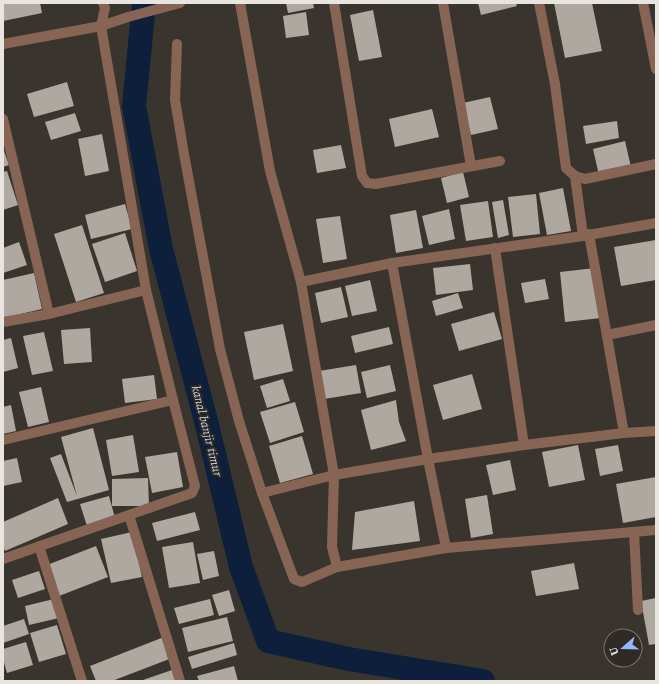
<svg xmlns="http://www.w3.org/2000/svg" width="659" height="684" font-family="'Source Serif 4',serif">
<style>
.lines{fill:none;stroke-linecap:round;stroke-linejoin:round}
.canal{stroke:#0d1f3a;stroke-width:24}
.building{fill:#afa8a0}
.minor{stroke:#886454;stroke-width:10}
.labels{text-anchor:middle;stroke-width:4;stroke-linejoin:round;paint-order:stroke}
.water-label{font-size:12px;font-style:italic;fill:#ceddf3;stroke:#2f2b24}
</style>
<rect width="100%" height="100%" fill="#39352e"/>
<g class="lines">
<path class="canal" d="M144,3L134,106L161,249L207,425L241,567L268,641L349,659L483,681"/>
</g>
<g class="building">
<path d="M3,3H40L42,13L3,21Z"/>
<path d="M286,3H313L314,8L288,13Z"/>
<path d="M478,3H516L517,6L481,15Z"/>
<path d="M554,3H592L602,51L565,58Z"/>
<path d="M373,10L382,57L359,61L350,15Z"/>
<path d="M306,12L309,35L286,38L283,16Z"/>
<path d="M67,82L74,106L34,117L27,94Z"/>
<path d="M490,97L498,129L471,135L463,103Z"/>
<path d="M432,109L439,137L395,147L389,119Z"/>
<path d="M75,113L81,131L51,140L45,122Z"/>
<path d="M617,121L619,138L586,144L583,126Z"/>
<path d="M102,134L109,171L85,176L78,139Z"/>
<path d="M625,141L631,167L599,175L593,149Z"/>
<path d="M341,145L346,168L317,173L313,150Z"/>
<path d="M3,148L9,165L3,167Z"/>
<path d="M7,171L18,205L3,210V172Z"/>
<path d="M463,172L469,197L447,203L441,178Z"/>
<path d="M563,188L571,231L547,235L539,193Z"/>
<path d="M536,194L540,234L513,237L508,197Z"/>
<path d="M503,200L509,235L498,238L492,202Z"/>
<path d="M488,201L493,237L466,241L460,205Z"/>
<path d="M125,204L132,229L91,239L85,215Z"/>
<path d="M449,209L455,239L429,245L422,216Z"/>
<path d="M416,210L423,248L396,253L390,215Z"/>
<path d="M340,216L347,259L323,263L316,219Z"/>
<path d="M82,225L104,293L76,302L54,234Z"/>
<path d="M125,233L137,271L105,282L92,244Z"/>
<path d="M656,240V280L621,286L614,247Z"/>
<path d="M19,242L27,265L3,273V248Z"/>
<path d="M470,264L473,290L436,295L433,268Z"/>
<path d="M595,268L601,318L565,322L560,272Z"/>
<path d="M34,273L42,309L3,318V280Z"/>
<path d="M545,279L549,299L525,303L521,283Z"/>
<path d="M370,280L377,311L352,316L345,286Z"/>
<path d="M341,287L348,317L321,323L315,293Z"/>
<path d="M458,293L463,308L436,316L432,301Z"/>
<path d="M494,312L502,339L459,351L451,324Z"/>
<path d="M283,324L293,371L254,380L244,332Z"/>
<path d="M389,327L393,344L355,353L351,336Z"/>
<path d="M90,328L92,362L64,364L61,330Z"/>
<path d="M44,332L53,371L32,375L23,336Z"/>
<path d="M11,338L18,368L3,372V340Z"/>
<path d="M356,365L361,393L324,399L319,371Z"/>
<path d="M390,365L396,391L367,398L361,372Z"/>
<path d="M472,374L482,409L443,420L433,385Z"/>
<path d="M154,375L157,399L125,403L122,379Z"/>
<path d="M283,379L290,401L267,408L260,386Z"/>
<path d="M41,387L49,422L28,427L19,392Z"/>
<path d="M396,400L399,422L406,441L371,450L361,410Z"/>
<path d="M295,402L304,432L270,443L260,412Z"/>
<path d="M11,405L16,431L3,434V407Z"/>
<path d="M93,428L109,490L67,502L50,458L61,454L77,496L61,437Z"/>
<path d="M133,435L139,472L112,476L106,440Z"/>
<path d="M302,436L313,474L280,483L269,446Z"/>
<path d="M578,445L585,480L549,487L542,452Z"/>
<path d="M618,445L623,471L600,476L595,449Z"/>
<path d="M177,452L183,487L152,493L145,457Z"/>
<path d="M17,458L22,482L3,486V461Z"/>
<path d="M510,460L516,490L493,495L486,465Z"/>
<path d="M656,477V517L623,523L616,484Z"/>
<path d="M148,478L149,506H112V479Z"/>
<path d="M487,495L493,534L471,538L465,499Z"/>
<path d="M109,496L115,518L87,526L80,504Z"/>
<path d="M58,498L68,524L5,551L3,546V522Z"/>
<path d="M414,501L420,541L352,550L355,512Z"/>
<path d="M195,512L200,530L157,541L152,523Z"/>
<path d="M132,532L142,577L111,583L101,539Z"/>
<path d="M193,542L200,583L169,588L162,547Z"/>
<path d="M96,546L108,577L59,596L47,565Z"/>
<path d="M214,551L219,576L203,580L197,554Z"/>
<path d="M574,563L579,589L536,596L531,571Z"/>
<path d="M39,571L45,589L18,598L12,580Z"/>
<path d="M229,590L235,611L219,616L212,595Z"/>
<path d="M656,598V644L649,645L641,601Z"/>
<path d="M54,599L59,618L29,625L25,606Z"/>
<path d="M210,599L214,615L179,624L174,608Z"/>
<path d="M227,617L233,641L188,652L182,628Z"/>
<path d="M24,619L29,634L3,643V626Z"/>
<path d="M57,625L66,654L39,662L30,633Z"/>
<path d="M164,637L172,658L112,681H96L90,666Z"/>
<path d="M26,642L33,665L7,673L3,659V649Z"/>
<path d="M234,643L237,655L192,669L188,657Z"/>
<path d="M234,666L238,681H199L197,676Z"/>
<path d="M172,670L176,681H140Z"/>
</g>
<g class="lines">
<g class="minor">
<path d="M240,3L270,171L301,282L334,475L332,547L337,567"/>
<path d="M334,3L362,176L367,183L376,184L500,161"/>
<path d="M443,3L471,166"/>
<path d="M539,3L555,84L566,168L575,176L585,179L656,164"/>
<path d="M643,3L656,69"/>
<path d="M3,44L101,26L128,17L180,3"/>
<path d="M177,44L175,100L184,154L220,349L239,421L262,493L294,579L302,582L337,567L446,548L656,530"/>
<path d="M3,119L49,314L3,322"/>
<path d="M575,176L583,236"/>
<path d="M589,234L624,433"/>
<path d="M495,248L524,445"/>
<path d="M392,263L428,459L446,548"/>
<path d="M301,282L392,263L583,236L656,223"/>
<path d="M49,314L146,290"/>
<path d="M607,335L656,325"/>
<path d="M3,440L173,400L146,290L101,26L105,8L103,3"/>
<path d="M262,493L334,475L428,459L524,445L624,433L656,431"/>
<path d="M129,515L180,681"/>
<path d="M634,532L638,610"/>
<path d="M39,546L82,681"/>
<path d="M3,559L192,493L195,486L173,400"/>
</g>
</g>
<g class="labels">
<g class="water-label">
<text transform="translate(207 431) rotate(76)" y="4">kanal banjir timur</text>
</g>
</g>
<rect width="659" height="684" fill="none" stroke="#e8e5e0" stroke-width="8"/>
<g transform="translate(623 648) rotate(250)"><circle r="19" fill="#2f2b24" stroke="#79756f"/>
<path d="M0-3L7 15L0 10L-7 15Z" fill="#96b6fd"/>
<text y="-6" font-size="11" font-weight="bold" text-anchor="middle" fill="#e8e5e0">U</text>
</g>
</svg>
